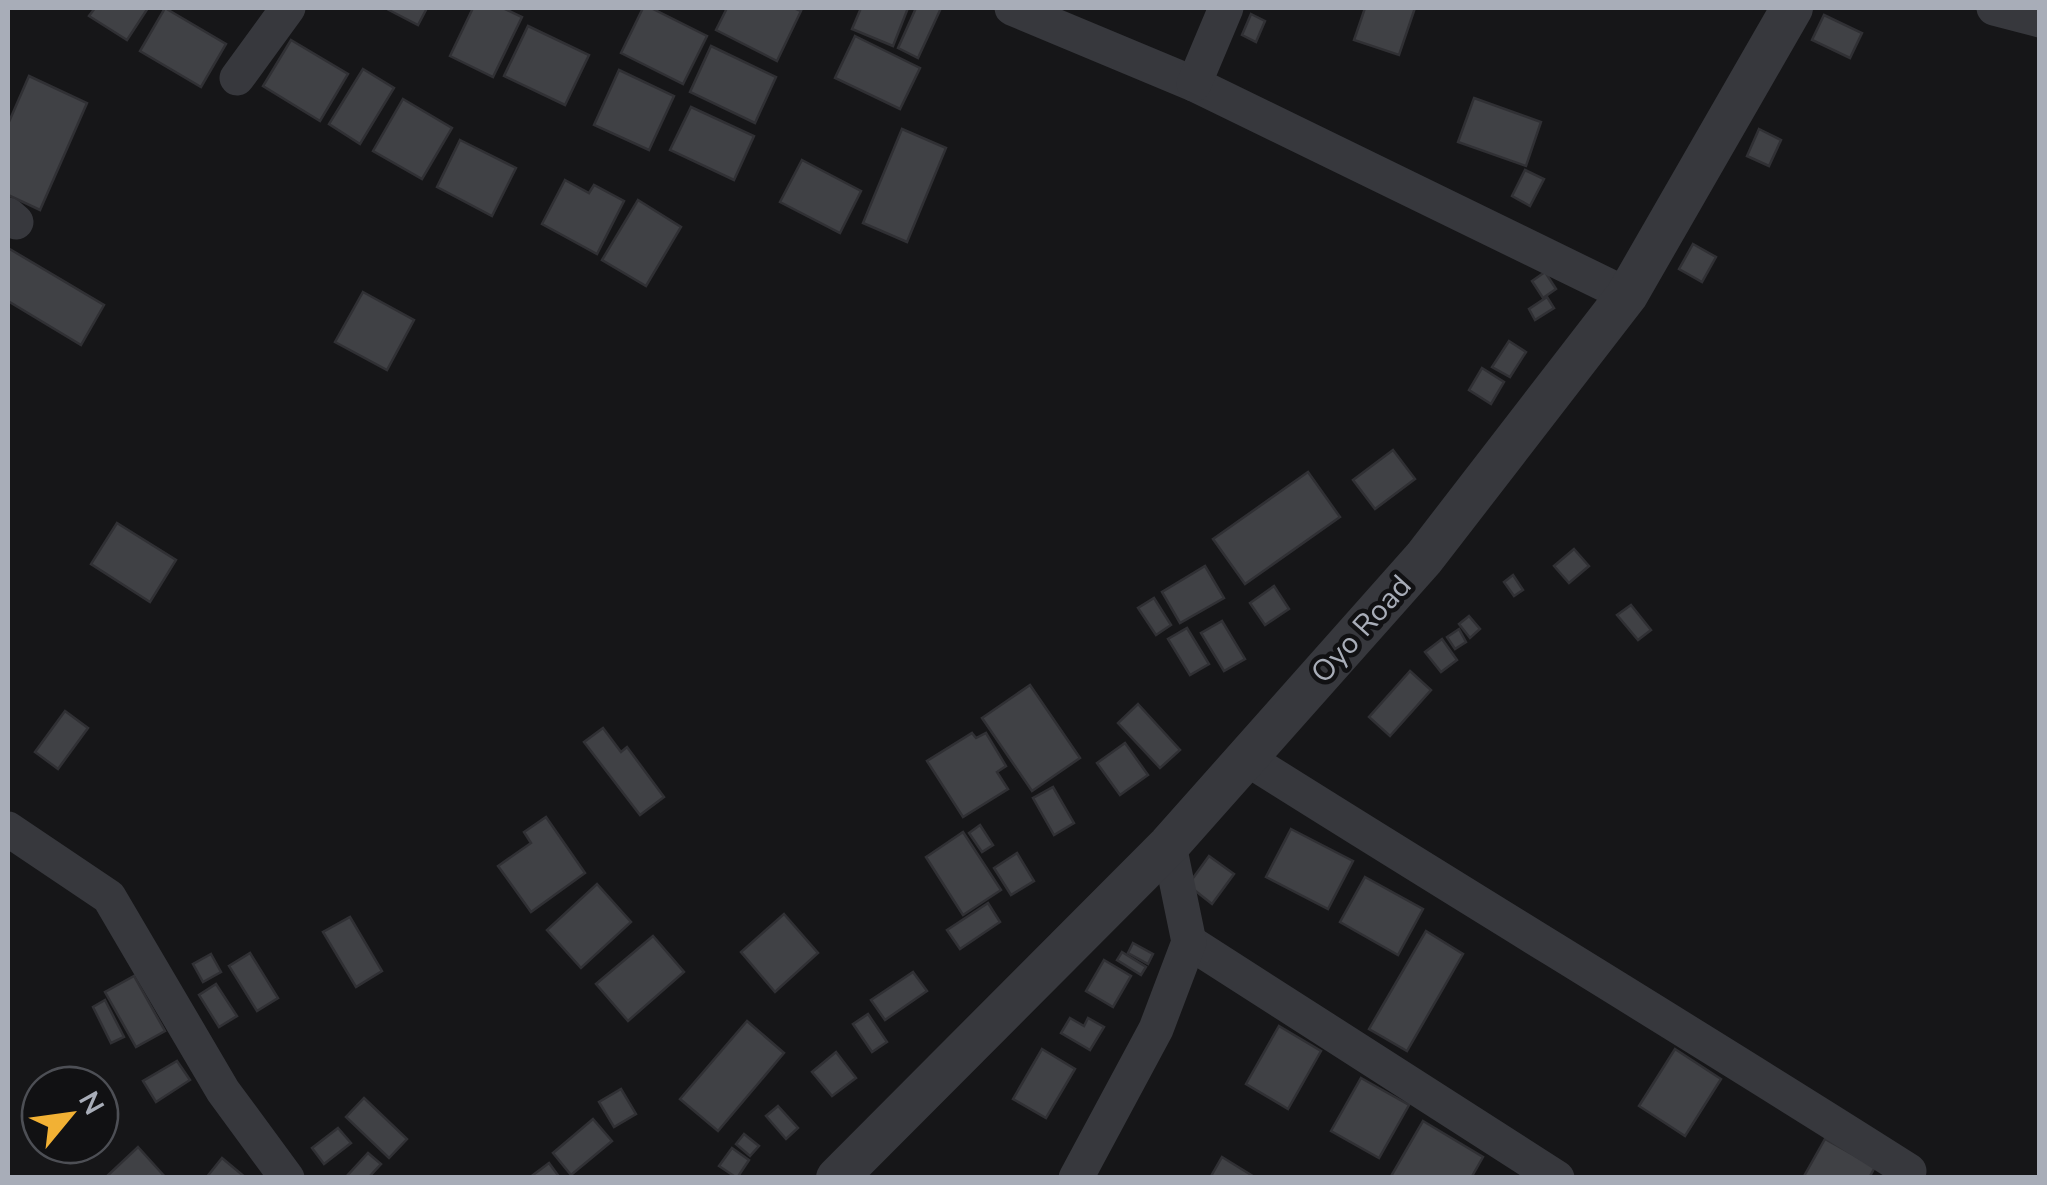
<svg xmlns="http://www.w3.org/2000/svg" width="2047" height="1185" font-family="'Nunito Sans',sans-serif">
<style>
.building{fill:#404145;stroke:#303034;stroke-width:2.5}
.lines{fill:none;stroke-linecap:round;stroke-linejoin:round}
.minor{stroke:#37383d;stroke-width:35}
.tertiary{stroke:#37383d;stroke-width:42}
.labels{text-anchor:middle;stroke-width:9;stroke-linejoin:round;paint-order:stroke}
.street-label{font-size:30px;fill:#a8adb8;stroke:#111113}
</style>
<rect width="100%" height="100%" fill="#161618"/>
<g class="building">
<path d="M95,8H148L127,40L89,16Z"/>
<path d="M165,8L226,44L201,87L140,51Z"/>
<path d="M385,8H427L418,25Z"/>
<path d="M473,8H503L522,17L493,77L450,56Z"/>
<path d="M643,8H651L707,36L683,84L621,53Z"/>
<path d="M727,8H794L801,11L777,61L716,30Z"/>
<path d="M861,8H908L893,46L852,29Z"/>
<path d="M916,8H941L918,58L898,48Z"/>
<path d="M1365,8H1415L1399,55L1354,40Z"/>
<path d="M1251,14L1265,21L1256,42L1242,35Z"/>
<path d="M1824,15L1862,33L1850,58L1812,40Z"/>
<path d="M528,26L589,55L565,105L504,76Z"/>
<path d="M855,36L920,68L900,109L835,78Z"/>
<path d="M291,40L348,74L320,121L263,86Z"/>
<path d="M711,46L776,77L755,123L690,92Z"/>
<path d="M363,69L394,88L360,144L329,124Z"/>
<path d="M619,70L674,96L649,150L594,125Z"/>
<path d="M29,76L87,103L40,210L8,195V124Z"/>
<path d="M1474,98L1541,122L1526,166L1458,142Z"/>
<path d="M403,99L452,128L422,179L373,151Z"/>
<path d="M691,107L754,136L734,180L670,150Z"/>
<path d="M902,129L946,148L907,242L863,223Z"/>
<path d="M1759,129L1781,140L1769,166L1747,156Z"/>
<path d="M460,140L516,168L492,216L437,187Z"/>
<path d="M802,160L861,191L840,233L780,202Z"/>
<path d="M1525,170L1544,179L1530,206L1512,196Z"/>
<path d="M565,180L589,193L594,185L624,201L597,254L542,224Z"/>
<path d="M638,200L681,227L646,286L602,260Z"/>
<path d="M1693,244L1716,257L1702,282L1679,269Z"/>
<path d="M8,248L104,305L81,345L8,301Z"/>
<path d="M1545,272L1556,289L1543,298L1532,281Z"/>
<path d="M363,292L414,320L387,370L335,342Z"/>
<path d="M1547,297L1554,308L1535,320L1529,309Z"/>
<path d="M1509,341L1526,352L1510,377L1492,367Z"/>
<path d="M1482,368L1504,382L1491,404L1469,390Z"/>
<path d="M1393,450L1415,479L1375,509L1353,480Z"/>
<path d="M1308,472L1340,517L1245,584L1213,539Z"/>
<path d="M117,523L176,560L150,602L91,564Z"/>
<path d="M1574,549L1589,566L1569,583L1554,566Z"/>
<path d="M1205,566L1224,598L1180,623L1162,592Z"/>
<path d="M1513,575L1523,590L1514,596L1504,582Z"/>
<path d="M1274,586L1289,609L1265,625L1250,603Z"/>
<path d="M1154,598L1171,625L1156,635L1138,608Z"/>
<path d="M1631,605L1651,630L1638,640L1617,615Z"/>
<path d="M1469,616L1480,629L1470,638L1459,624Z"/>
<path d="M1222,621L1245,659L1224,671L1201,633Z"/>
<path d="M1187,628L1209,664L1190,675L1168,639Z"/>
<path d="M1459,629L1466,642L1455,649L1447,637Z"/>
<path d="M1442,639L1457,660L1441,672L1425,652Z"/>
<path d="M1410,671L1431,690L1390,736L1369,717Z"/>
<path d="M1030,685L1080,758L1032,791L982,718Z"/>
<path d="M1138,704L1180,750L1160,768L1118,723Z"/>
<path d="M65,711L88,728L58,769L35,752Z"/>
<path d="M603,728L621,752L627,747L664,797L640,815L584,742Z"/>
<path d="M972,733L976,738L986,733L1006,766L997,772L1008,789L963,817L927,761Z"/>
<path d="M1125,743L1148,775L1120,795L1097,763Z"/>
<path d="M1053,787L1074,823L1054,835L1033,798Z"/>
<path d="M546,817L585,873L531,912L498,866L531,843L524,832Z"/>
<path d="M980,825L993,845L982,852L969,833Z"/>
<path d="M1291,829L1353,861L1328,909L1266,877Z"/>
<path d="M963,832L1001,890L963,915L926,857Z"/>
<path d="M1017,853L1034,881L1011,895L994,868Z"/>
<path d="M1209,856L1234,874L1212,904L1188,885Z"/>
<path d="M1365,877L1423,909L1398,955L1340,922Z"/>
<path d="M597,884L631,922L581,968L547,930Z"/>
<path d="M988,903L1000,922L960,949L947,930Z"/>
<path d="M784,914L818,953L775,992L741,952Z"/>
<path d="M350,917L382,971L356,987L323,932Z"/>
<path d="M1426,931L1463,954L1407,1051L1369,1029Z"/>
<path d="M653,936L684,972L628,1021L596,984Z"/>
<path d="M1133,943L1153,954L1148,964L1128,953Z"/>
<path d="M1122,952L1146,967L1141,975L1117,960Z"/>
<path d="M250,953L278,998L257,1011L229,966Z"/>
<path d="M211,954L221,972L203,982L193,964Z"/>
<path d="M1104,960L1131,976L1113,1007L1086,991Z"/>
<path d="M913,972L927,991L885,1020L871,1000Z"/>
<path d="M134,976L165,1031L136,1047L105,992Z"/>
<path d="M216,984L237,1016L219,1027L199,995Z"/>
<path d="M105,1000L124,1037L111,1043L93,1007Z"/>
<path d="M868,1014L887,1042L872,1052L853,1024Z"/>
<path d="M1070,1018L1084,1026L1088,1018L1104,1027L1090,1050L1061,1033Z"/>
<path d="M747,1021L784,1053L718,1131L680,1099Z"/>
<path d="M1279,1026L1321,1051L1288,1109L1246,1084Z"/>
<path d="M1042,1049L1075,1069L1046,1118L1013,1099Z"/>
<path d="M1675,1049L1721,1079L1685,1136L1639,1106Z"/>
<path d="M836,1052L856,1078L832,1096L812,1072Z"/>
<path d="M177,1061L190,1080L156,1102L143,1081Z"/>
<path d="M1361,1078L1409,1105L1379,1158L1331,1131Z"/>
<path d="M621,1089L636,1114L614,1127L599,1102Z"/>
<path d="M364,1098L407,1139L389,1158L346,1117Z"/>
<path d="M778,1106L798,1128L786,1139L766,1116Z"/>
<path d="M593,1119L612,1141L571,1175L553,1153Z"/>
<path d="M1423,1121L1483,1157L1471,1178H1390Z"/>
<path d="M338,1128L351,1143L324,1164L312,1148Z"/>
<path d="M744,1134L759,1146L750,1156L736,1144Z"/>
<path d="M1825,1139L1875,1167L1869,1178H1803Z"/>
<path d="M138,1147L166,1178H105Z"/>
<path d="M732,1148L749,1160L737,1178L719,1166Z"/>
<path d="M368,1153L381,1164L368,1178H345Z"/>
<path d="M1222,1157L1256,1178H1210Z"/>
<path d="M222,1158L246,1178H206Z"/>
<path d="M549,1163L560,1178H529Z"/>
</g>
<g class="lines">
<g class="minor">
<path d="M1012,8L1194,84L1627,295"/>
<path d="M1994,8L2040,20"/>
<path d="M237,78L288,8"/>
<path d="M1194,84L1226,8"/>
<path d="M8,215L16,222"/>
<path d="M1246,758C1466,897 1689,1031 1909,1171"/>
<path d="M8,829L109,897L223,1091L287,1178"/>
<path d="M1189,942L1557,1178"/>
<path d="M1076,1178L1156,1029L1189,942L1169,845"/>
</g>
<path class="tertiary" d="M837,1178L1169,845L1424,558L1627,295L1792,8"/>
</g>
<g class="labels">
<g class="street-label">
<text transform="translate(1361 629) rotate(-48)" y="10">Oyo Road</text>
</g>
</g>
<rect width="2047" height="1185" fill="none" stroke="#a8adb8" stroke-width="20"/>
<g transform="translate(70 1115) rotate(61)"><circle r="48" fill="#111113" stroke="#4d4f55" stroke-width="2.5"/>
<path d="M0-8L18 38L0 25L-18 38Z" fill="#f2b134"/>
<text y="-15" font-size="28" font-weight="bold" text-anchor="middle" fill="#a8adb8">N</text>
</g>
</svg>
